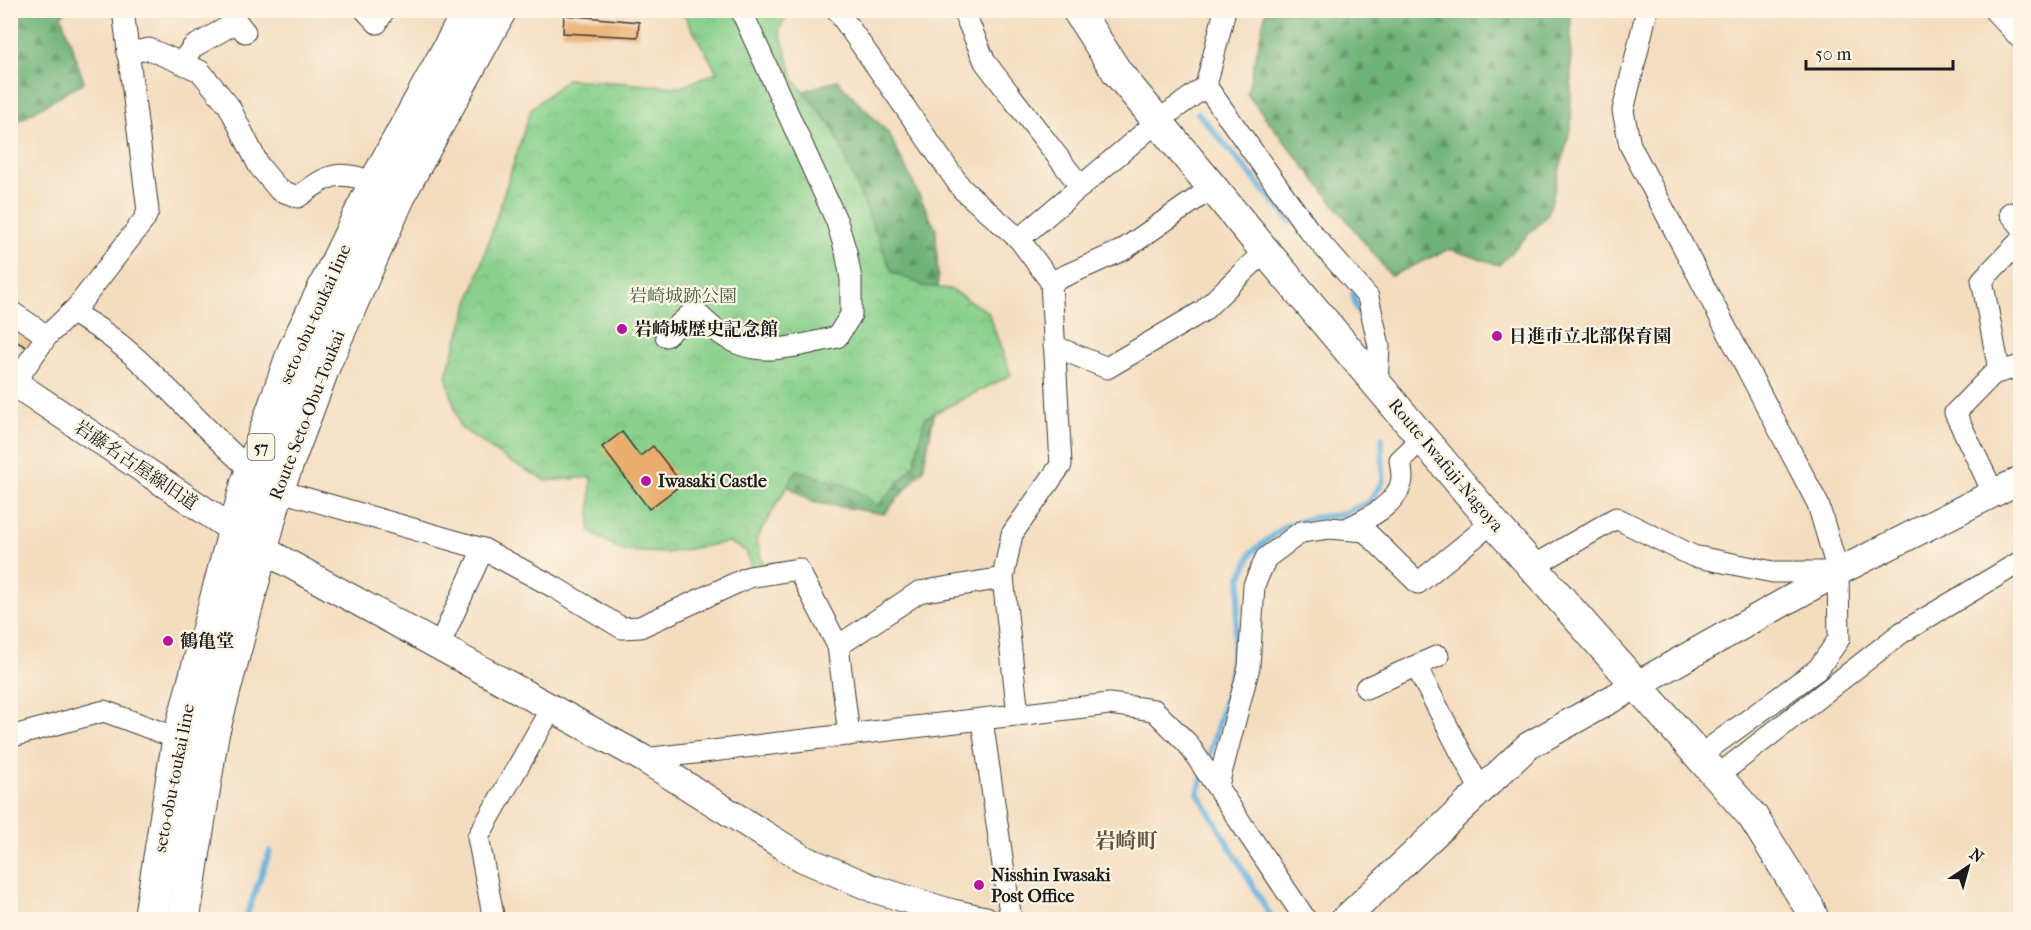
<svg xmlns="http://www.w3.org/2000/svg" width="2031" height="930" font-family="'IM FELL French Canon','Noto Serif JP',serif">
<style>
.forest{fill:url(#forest-firs);stroke:#45674a;stroke-width:1.5}
.park{fill:url(#park-crowns);stroke:#527654;stroke-width:1.5}
.lines{fill:none;stroke-linecap:round;stroke-linejoin:round}
.stream{stroke:#66b1de;stroke-width:6}
.building{fill:#eaad6d}
.minor-casing{stroke:#3c3934;stroke-width:23}
.tertiary-casing{stroke:#3c3934;stroke-width:29}
.secondary-casing{stroke:#3c3934;stroke-width:32}
.primary-casing{stroke:#3c3934;stroke-width:35}
.minor{stroke:#fff;stroke-width:21}
.tertiary{stroke:#fff;stroke-width:27}
.secondary{stroke:#fff;stroke-width:30}
.primary{stroke:#fff;stroke-width:33}
.poi-dot{fill:#b5179e;stroke:#fcf5e5;stroke-width:2}
.labels{text-anchor:middle;stroke-width:4.5;stroke-linejoin:round;paint-order:stroke}
.shield{fill:#fcf5e5;stroke:#5f5d58;stroke-width:1.5}
.shield-label{font-size:16px;font-weight:bold;fill:#1c1c1c}
.park-label{font-size:18px;fill:#425b43;stroke:#fcf5e5}
.street-label{font-size:18px;fill:#1c1c1c;stroke:#fcf5e5}
.poi-label{font-size:18px;font-weight:bold;fill:#1c1c1c;stroke:#fcf5e5;text-anchor:start}
.quarter-label{font-size:21px;font-weight:bold;fill:#644f38;stroke:#fcf5e5}
</style>
<defs>
<pattern id="forest-firs" width="22" height="20" patternUnits="userSpaceOnUse" patternTransform="scale(1.5)"><rect width="22" height="20" fill="#6eb278"/><path d="M5 1l3.5 6h-7zM16 11l3.5 6h-7z" fill="#5a9062"/></pattern>
<pattern id="park-crowns" width="20" height="18" patternUnits="userSpaceOnUse" patternTransform="scale(1.5)"><rect width="20" height="18" fill="#88d08c"/><path d="M2 6a3 3 0 1 1 6 0M12 15a3 3 0 1 1 6 0" fill="none" stroke="#75b278"/></pattern>
</defs>
<rect width="100%" height="100%" fill="#fcf5e5"/>
<filter id="ink" filterUnits="userSpaceOnUse"><feTurbulence type="fractalNoise" baseFrequency=".0167" numOctaves="2"/><feDisplacementMap in="SourceGraphic" scale="12" xChannelSelector="R" yChannelSelector="G"/><feConvolveMatrix kernelMatrix="1 2 1 2 8 2 1 2 1" color-interpolation-filters="sRGB"/></filter>
<filter id="wash" filterUnits="userSpaceOnUse"><feTurbulence type="fractalNoise" baseFrequency=".008" numOctaves="4" result="noise"/><feDisplacementMap in="SourceGraphic" scale="24" xChannelSelector="R" yChannelSelector="G"/><feGaussianBlur stdDeviation="1.35" result="paint"/><feColorMatrix in="noise" values="0 0 0 0 0 0 0 0 0 0 0 0 0 0 0 0 0 1.4 0 .05"/><feComposite in="paint" operator="in"/></filter>
<g filter="url(#wash)">
<rect width="100%" height="100%" fill="#f4ddbf"/>
<g class="forest">
<path d="M10,11H67L61,15L84,82L11,125Z"/>
<path d="M1266,11H1571V126L1548,214L1499,265L1449,249L1391,276L1247,94Z"/>
<path d="M837,80L889,134L936,230L941,379L923,470L884,514L812,502L711,435L789,96Z"/>
</g>
<path class="park" d="M791,10L779,29L794,80L833,128L892,272L924,286L950,289L988,312L1011,375L925,418L914,465L878,506L853,488L797,470L756,539L765,571L756,581L746,551L729,542L666,553L623,551L590,532L591,477L547,481L509,461L460,427L446,375L531,109L567,79L681,87L717,72L682,11Z"/>
<g class="lines">
<g class="stream">
<path d="M1198,113L1291,222"/>
<path d="M1353,294L1358,312"/>
<path d="M1207,764L1230,682L1241,577L1252,552L1285,526L1311,518L1339,515L1369,502L1383,481L1382,438"/>
<path d="M1203,776L1198,793L1273,920"/>
<path d="M245,920L270,851"/>
</g>
</g>
<g id="blocks">
<g class="building">
<path d="M564,15L639,22L638,37L563,33Z"/>
<path d="M10,320L35,338L28,348L10,338Z"/>
<path d="M622,432L640,456L653,446L682,484L649,509L602,447Z"/>
</g>
</g>
</g>
<g filter="url(#ink)">
<use href="#blocks" fill-opacity="0" stroke="#3c3934" stroke-width="1.5"/>
<g class="lines">
<defs>
<g id="minor">
<path d="M365,10L377,23L384,10"/>
<path d="M837,10L962,189L1019,239L1051,282L1061,465L1012,534L1003,578L1018,715"/>
<path d="M963,10L985,62L1081,187"/>
<path d="M1647,10L1623,111L1630,145L1818,504L1838,572L1839,639L1818,669L1699,756"/>
<path d="M1994,10L2020,38"/>
<path d="M127,53L149,49L200,71L229,106L259,166L279,190L298,197C333,172 334,171 376,182"/>
<path d="M181,63L193,47L237,22L245,32"/>
<path d="M1206,86L1308,229L1368,297L1379,346L1377,384"/>
<path d="M2010,213L2020,225"/>
<path d="M1019,239L1158,121L1206,86L1225,10"/>
<path d="M1051,282L1123,250L1213,187"/>
<path d="M10,311L47,336"/>
<path d="M71,313C137,343 194,423 252,471"/>
<path d="M666,336L694,311C705,320 715,331 727,338C761,359 800,345 837,337L851,315V279L846,252L837,222L741,10"/>
<path d="M1054,346L1107,368L1203,311L1265,251"/>
<path d="M1999,370L1982,280L2020,241"/>
<path d="M14,383L47,336L77,307L144,220L148,211L123,10"/>
<path d="M277,490L483,549L554,587L622,628L640,627L749,577L798,569L838,646L849,735"/>
<path d="M1994,494L1955,413L1993,374L2020,366"/>
<path d="M1346,529C1365,520 1399,504 1402,479C1402,473 1401,466 1400,460L1423,438"/>
<path d="M1534,566L1616,518L1693,556L1773,572H1837"/>
<path d="M439,646L483,549"/>
<path d="M838,646L919,592L1003,578"/>
<path d="M1416,666L1481,791"/>
<path d="M1366,688L1438,656"/>
<path d="M982,720L1011,920"/>
<path d="M10,737L104,711L179,739"/>
<path d="M644,759L1109,704L1154,710L1188,744L1306,920"/>
<path d="M1716,777L1901,633L2020,562"/>
<path d="M1218,785L1249,667L1254,585L1266,558L1301,532L1329,528L1365,531L1418,583L1493,522"/>
<path d="M494,920L478,837L552,707"/>
</g>
<g id="tertiary">
<path d="M10,380L262,549L644,759L802,858L874,889L952,913L985,920"/>
<path d="M1344,920L1528,746L1838,572L2020,480"/>
</g>
<path id="secondary" d="M1077,10L1117,72L1265,251L1493,522L1753,817L1809,907L1814,920"/>
<g id="primary">
<path d="M150,920L179,739L247,485L294,351L376,182L470,10"/>
<path d="M183,920L212,735L277,490L325,362L403,187L500,10"/>
</g>
</defs>
<use href="#minor" class="minor-casing"/>
<use href="#tertiary" class="tertiary-casing"/>
<use href="#secondary" class="secondary-casing"/>
<use href="#primary" class="primary-casing"/>
<use href="#minor" class="minor"/>
<use href="#tertiary" class="tertiary"/>
<use href="#secondary" class="secondary"/>
<use href="#primary" class="primary"/>
</g>
</g>
<g class="poi-dot">
<circle cx="622" cy="329" r="6"/>
<circle cx="1497" cy="336" r="6"/>
<circle cx="646" cy="481" r="6"/>
<circle cx="168" cy="641" r="6"/>
<circle cx="979" cy="885" r="6"/>
</g>
<g class="labels">
<rect class="shield" x="247.5" y="434" width="27" height="26" rx="4.5"/>
<g class="shield-label">
<text x="261" y="453">57</text>
</g>
<g class="park-label">
<text x="683" y="302">岩崎城跡公園</text>
</g>
<g class="street-label">
<text transform="translate(315 314) rotate(-66)" y="6">seto-obu-toukai line</text>
<text transform="translate(307 415) rotate(-69)" y="6">Route Seto-Obu-Toukai</text>
<text transform="translate(136 465) rotate(34)" y="6">岩藤名古屋線旧道</text>
<text transform="translate(1446 465) rotate(50)" y="6">Route Iwafuji-Nagoya</text>
<text transform="translate(174 778) rotate(-79)" y="6">seto-obu-toukai line</text>
</g>
<g class="poi-label">
<text x="634" y="335">岩崎城歴史記念館</text>
<text x="1509" y="342">日進市立北部保育園</text>
<text x="658" y="487">Iwasaki Castle</text>
<text x="180" y="647">鶴亀堂</text>
<text x="991" y="881">Nisshin Iwasaki<tspan x="991" dy="21">Post Office</tspan></text>
</g>
<g class="quarter-label">
<text x="1126" y="848">岩崎町</text>
</g>
</g>
<rect width="2031" height="930" fill="none" stroke="#fcf5e5" stroke-width="36"/>
<g transform="translate(1968 867) rotate(36)" stroke="#fcf5e5" stroke-width="4.5" paint-order="stroke">
<path d="M0-4.5L10 22L0 15L-10 22Z" fill="#1c1c1c"/>
<text y="-9" font-size="16" font-weight="bold" text-anchor="middle" fill="#1c1c1c">N</text>
</g>
<path d="M1806 60v9h147v-9" fill="none" stroke="#1c1c1c" stroke-width="3"/>
<text x="1815" y="60" font-size="18" fill="#1c1c1c" stroke="#fcf5e5" stroke-width="4.5" paint-order="stroke">50 m</text>
</svg>
